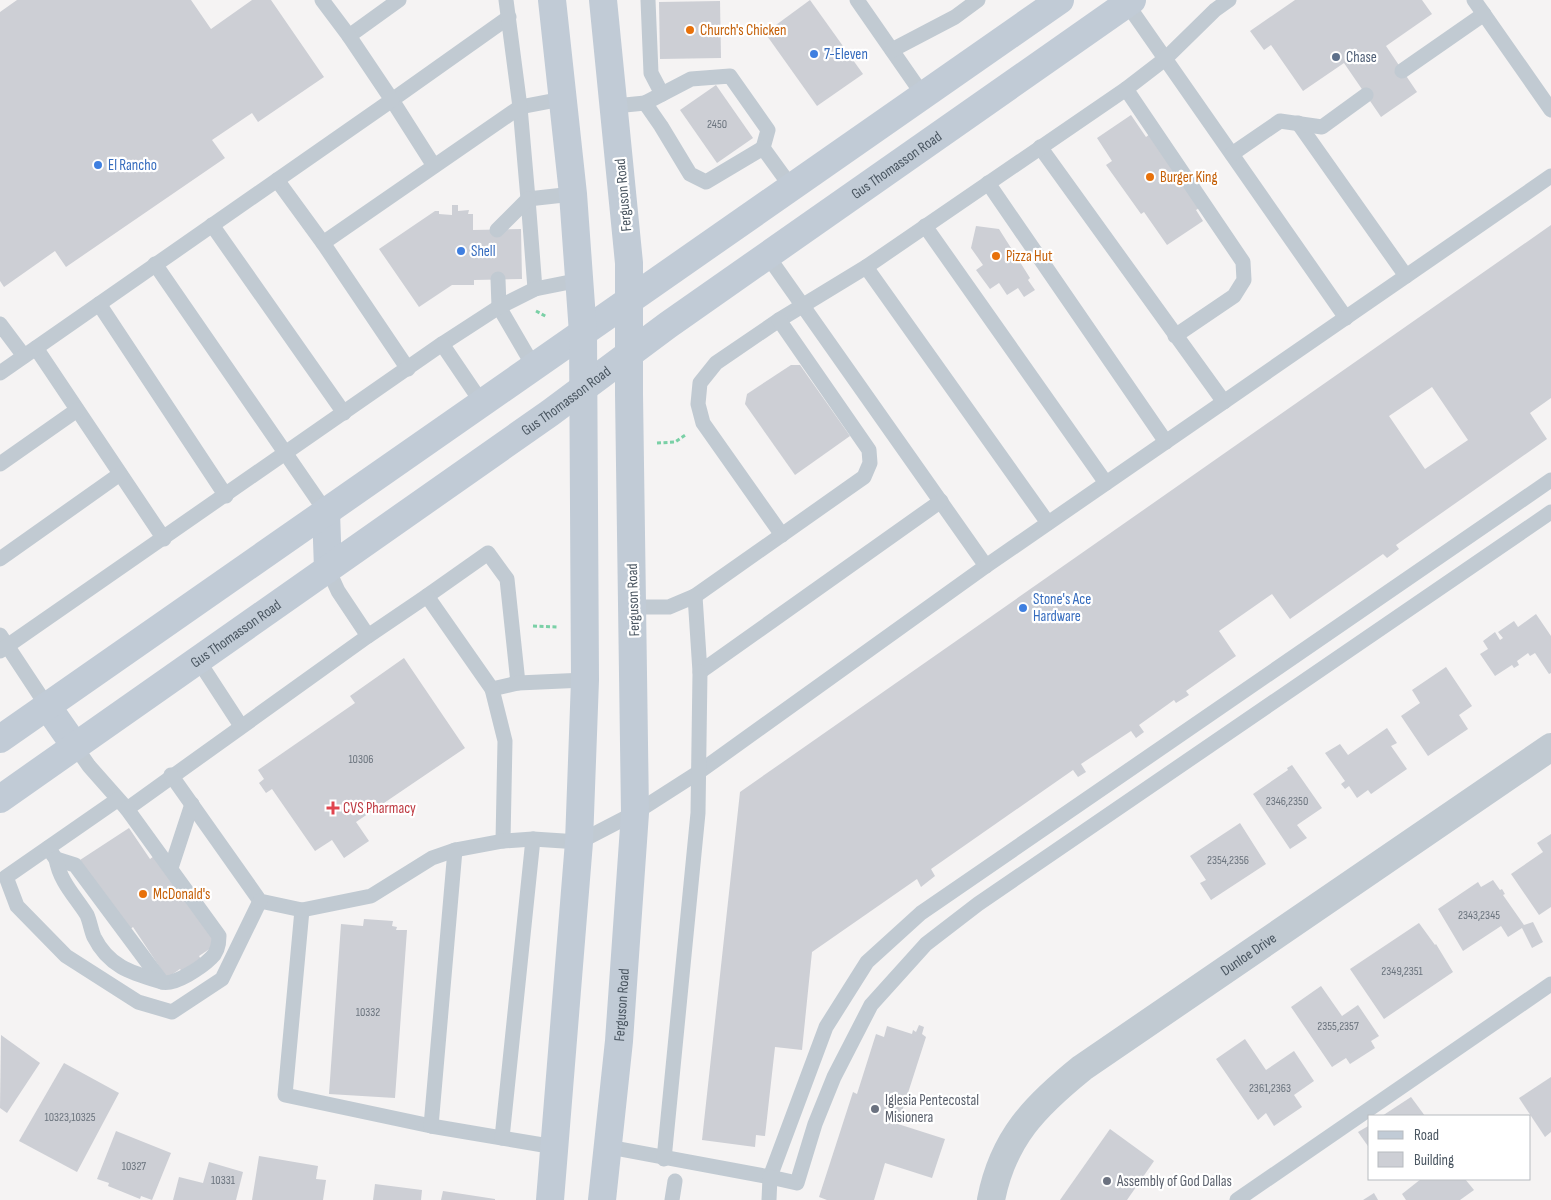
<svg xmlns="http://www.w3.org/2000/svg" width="1551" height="1200" font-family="'Sofia Sans Condensed',sans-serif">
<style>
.building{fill:#cdcfd5;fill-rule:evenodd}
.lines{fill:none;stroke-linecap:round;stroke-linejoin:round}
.path{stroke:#7ad0a6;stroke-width:3;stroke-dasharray:4 2.5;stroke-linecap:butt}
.lane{stroke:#c1cad2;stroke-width:15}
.street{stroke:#c1cad2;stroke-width:28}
.secondary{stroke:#c1cbd6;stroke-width:28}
.food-dot{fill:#e8710a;stroke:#fff;stroke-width:2}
.shop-dot{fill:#3f7fe0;stroke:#fff;stroke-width:2}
.service-dot{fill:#5c6f8a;stroke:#fff;stroke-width:2}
.health-dot{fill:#e0444e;stroke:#fff;stroke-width:2}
.worship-dot{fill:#6b7280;stroke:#fff;stroke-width:2}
.labels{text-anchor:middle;stroke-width:4.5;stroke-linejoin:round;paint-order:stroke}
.number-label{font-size:12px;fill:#6b747e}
.food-label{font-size:15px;fill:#c56008;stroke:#fff;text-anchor:start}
.shop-label{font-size:15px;fill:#366cbe;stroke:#fff;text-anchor:start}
.service-label{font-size:15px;fill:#4e5e75;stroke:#fff;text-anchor:start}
.street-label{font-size:15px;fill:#4a5661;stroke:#fff}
.health-label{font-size:15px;fill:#be3a42;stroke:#fff;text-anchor:start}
.worship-label{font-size:15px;fill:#5b616d;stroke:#fff;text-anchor:start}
</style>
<rect width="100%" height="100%" fill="#f5f3f3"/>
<g class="building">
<path d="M17,0H191L211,29L252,0H271L324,77L258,122L252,113L212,140L225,158L66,267L55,251L4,287L0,281V12Z"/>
<path d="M810,0L863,74L817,106L765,33Z"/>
<path d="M1295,0H1422L1432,14L1386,46L1417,92L1381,117L1344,63L1303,91L1271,45L1264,50L1250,31Z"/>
<path d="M720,1L721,58L660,59L659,2Z"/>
<path d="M716,85L753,138L717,163L680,110Z"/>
<path d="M1131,115L1146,137L1150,134L1204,205L1196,210L1203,221L1167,245L1144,212L1141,214L1106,165L1112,161L1097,138Z"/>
<path d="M452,205H458V211L469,210L468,214H473V230L521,229L522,279L474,280V285H452L419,307L379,249L435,211H439V214L452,215Z"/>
<path d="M1551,225V398L1530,413L1547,439L1396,545L1399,549L1387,558L1383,554L1290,619L1272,594L1219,631L1236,656L1186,691L1189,695L1176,703L1174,700L1139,725L1144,732L1136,738L1131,731L1081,764L1086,772L1078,777L1073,770L931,869L935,876L921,887L917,879L812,952L802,1050L775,1047L765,1136L756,1135L755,1147L702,1140L740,792ZM1432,387L1468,440L1425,469L1389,416Z"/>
<path d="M976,226L999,229L1030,278L1028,280L1035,290L1024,297L1018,288L1007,295L999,283L990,289L976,270L983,265L971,248Z"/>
<path d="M791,365H800L850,436L795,475L745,404L747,394Z"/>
<path d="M1536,614L1551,636V673L1549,674L1535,653L1530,656L1528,653L1517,661L1519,665L1514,668L1512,665L1495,676L1480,654L1488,649L1483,641L1495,632L1500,640L1503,638L1498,632L1514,621L1518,627Z"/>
<path d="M404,658L465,748L356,822L369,841L344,858L332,840L315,851L272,789L266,793L259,783L264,779L258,770L355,703L350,696Z"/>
<path d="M1446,667L1472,706L1459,715L1468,729L1428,756L1401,716L1420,703L1412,690Z"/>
<path d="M1387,728L1397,743L1391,746L1407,769L1371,794L1368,790L1357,798L1349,786L1345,789L1341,784L1345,781L1325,753L1340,744L1348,755Z"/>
<path d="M1292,765L1322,808L1297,825L1307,838L1290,849L1253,794L1288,770L1287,768Z"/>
<path d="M1240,823L1266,864L1211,900L1200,883L1206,880L1190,856Z"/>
<path d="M129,828L150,859L157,854L217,944L199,956L202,961L184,974L180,969L167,978L133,927L128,931L80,860Z"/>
<path d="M1551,834V907L1539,915L1511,874L1543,852L1537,843Z"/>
<path d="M1493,880L1500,890L1502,889L1505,894L1503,895L1524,925L1533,922L1543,942L1532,948L1522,928L1508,937L1501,926L1463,951L1438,909L1478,882L1481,887Z"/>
<path d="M364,919L393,921L392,926L397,927L396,930H407L395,1098L329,1094L341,924L363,926Z"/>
<path d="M1419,923L1435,945L1436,944L1453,972L1384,1019L1350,969Z"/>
<path d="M1321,986L1342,1016L1358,1005L1379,1036L1371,1041L1375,1048L1350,1064L1346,1058L1332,1067L1291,1007Z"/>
<path d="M919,1025L924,1027L922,1034L926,1037L898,1124L945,1139L932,1178L885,1163L874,1200H827L819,1197L853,1092L857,1094L876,1034L884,1037L887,1026L912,1034L913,1030L916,1032Z"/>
<path d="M1,1035L40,1063L7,1113L0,1108Z"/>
<path d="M1245,1039L1266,1070L1294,1051L1314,1081L1294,1095L1302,1107L1274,1126L1266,1113L1258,1120L1216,1059Z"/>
<path d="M64,1063L119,1093L77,1172L19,1141Z"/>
<path d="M1551,1077V1132L1545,1137L1519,1098Z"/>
<path d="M1411,1097L1425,1116H1382Z"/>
<path d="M1370,1125V1149L1358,1132Z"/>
<path d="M1110,1129L1154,1161L1127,1200H1060Z"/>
<path d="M116,1131L171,1153L152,1200L141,1196L140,1199L108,1186L109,1183L97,1179Z"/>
<path d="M259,1156L318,1166L316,1179L326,1180L323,1200H252Z"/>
<path d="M209,1162L243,1172L236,1200H173L179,1177L203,1183Z"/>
<path d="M1421,1179H1465L1474,1190L1460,1200H1406L1402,1194Z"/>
<path d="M375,1184L422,1190L421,1200H373Z"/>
<path d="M443,1191L495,1199V1200H441Z"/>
<path d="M1374,1193L1378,1200H1363Z"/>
</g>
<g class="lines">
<g class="path">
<path d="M536,311L547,317"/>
<path d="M657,443L675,442L687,434"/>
<path d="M533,626L557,627"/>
</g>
<g class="lane">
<path d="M648,0L651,73L662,94"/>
<path d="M857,0L923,95"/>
<path d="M1474,0L1551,110"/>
<path d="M1127,4L1346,318"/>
<path d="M349,36L399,0"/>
<path d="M892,50L955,17L978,0"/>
<path d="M1402,71L1484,14"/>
<path d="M1126,89L1243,262L1244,280L1234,296L1175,336"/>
<path d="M562,99L520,107L528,199L573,194"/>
<path d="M645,103L691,79L730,76L768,130L763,148"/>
<path d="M615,106L645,103L661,126L690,174L706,182L763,148L792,188"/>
<path d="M1298,123L1406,276"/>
<path d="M1040,147L1224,402"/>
<path d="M1232,154L1280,121L1322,127L1366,95"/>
<path d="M434,166L392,100L509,17"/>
<path d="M277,180L323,243"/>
<path d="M988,183L1166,442"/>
<path d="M528,199L535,289"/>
<path d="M212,225L344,413"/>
<path d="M925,226L1106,483"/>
<path d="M497,230L528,199"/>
<path d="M767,255L986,566"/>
<path d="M155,264L326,512"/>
<path d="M866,267L1048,523"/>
<path d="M498,279L499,307L534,367"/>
<path d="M99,304L226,496"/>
<path d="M0,324L24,356"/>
<path d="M442,344L499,307L535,289L580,280"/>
<path d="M36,348L164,539"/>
<path d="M408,369L323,243L520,107L506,0"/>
<path d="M0,373L392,100L349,36L322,0"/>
<path d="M0,464L77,410"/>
<path d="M782,535L703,423L698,404L700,383L716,363L779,320L866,267L1126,89L1165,59L1215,10L1229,0"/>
<path d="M0,559L120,474"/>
<path d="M427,596L488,553L507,579L518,683"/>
<path d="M695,596L864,477L870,463L869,450L779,320"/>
<path d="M634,607H669L695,596L700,672L941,501"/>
<path d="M0,635L47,706"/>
<path d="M368,636L427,596L492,689L518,683L585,680"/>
<path d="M0,651L442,344L482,403"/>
<path d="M198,660L241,726"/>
<path d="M492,689L505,741L503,841"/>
<path d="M75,746L89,766L127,809L368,636L338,591L328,569"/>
<path d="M171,775L260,901L302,910L285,1095L431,1126L555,1147"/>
<path d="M117,800L6,877L17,906L66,956L138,1002L172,1012L222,979L260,901"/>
<path d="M48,848L56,859L75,865L162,982C174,986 202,967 211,958C218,952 219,944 219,936L127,809"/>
<path d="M56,859C60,882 75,896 87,915C90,922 91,930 94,937C109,967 132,973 162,982"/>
<path d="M171,868L192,804"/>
<path d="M302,910L371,896L432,858L455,850L503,841L533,839L579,842L635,813L699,772L986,566L1551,176"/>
<path d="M431,1126L455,850"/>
<path d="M502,1138L533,839"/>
<path d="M609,1147L770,1177L826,1027L867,962L921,913L1551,480"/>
<path d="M664,1159L698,813L700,672"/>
<path d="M672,1200L675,1181"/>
<path d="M769,1200L770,1177L797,1183L815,1124L834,1077L871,1005L926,944L978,904L1551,512"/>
<path d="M1237,1200L1551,984"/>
</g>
<path class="street" id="s1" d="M991,1200C1003,1138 1035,1106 1082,1068L1551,747"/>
<g class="secondary">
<path d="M326,512L328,569"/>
<path d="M47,706L75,746"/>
<path d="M0,739L1060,0"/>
<path id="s2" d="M0,799L550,413L668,325L1132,0"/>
<path d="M550,1200L579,842L585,680L583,333L573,194L552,0"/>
<path id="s3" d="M602,1200L619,1041L635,813L629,394V263L603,0"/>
</g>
</g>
<g class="food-dot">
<circle cx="690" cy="30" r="5"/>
<circle cx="1150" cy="177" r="5"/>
<circle cx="996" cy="256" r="5"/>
<circle cx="143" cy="894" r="5"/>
</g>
<g class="shop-dot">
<circle cx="814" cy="54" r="5"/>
<circle cx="98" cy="165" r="5"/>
<circle cx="461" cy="251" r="5"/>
<circle cx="1023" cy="608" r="5"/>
</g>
<circle class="service-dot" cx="1336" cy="57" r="5"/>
<path class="health-dot" d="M330.5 800.5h5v5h5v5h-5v5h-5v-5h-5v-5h5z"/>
<g class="worship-dot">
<circle cx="875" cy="1109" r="5"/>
<circle cx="1107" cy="1181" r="5"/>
</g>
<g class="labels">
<g class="number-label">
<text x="717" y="128">2450</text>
<text x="361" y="763">10306</text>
<text x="1287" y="805">2346,2350</text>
<text x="1228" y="864">2354,2356</text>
<text x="1479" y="919">2343,2345</text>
<text x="1402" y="975">2349,2351</text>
<text x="368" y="1016">10332</text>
<text x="1338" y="1030">2355,2357</text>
<text x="1270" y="1092">2361,2363</text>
<text x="70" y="1121">10323,10325</text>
<text x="134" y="1170">10327</text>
<text x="223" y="1184">10331</text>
</g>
<g class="food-label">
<text x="700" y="35">Church's Chicken</text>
<text x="1160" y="182">Burger King</text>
<text x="1006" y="261">Pizza Hut</text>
<text x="153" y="899">McDonald's</text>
</g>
<g class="shop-label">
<text x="824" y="59">7-Eleven</text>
<text x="108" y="170">El Rancho</text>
<text x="471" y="256">Shell</text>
<text x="1033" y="604">Stone's Ace<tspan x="1033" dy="17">Hardware</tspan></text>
</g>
<g class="service-label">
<text x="1346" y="62">Chase</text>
</g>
<g class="street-label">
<text dy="5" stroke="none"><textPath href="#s2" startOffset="1098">Gus Thomasson Road</textPath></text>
<text transform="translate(623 195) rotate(-95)" y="5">Ferguson Road</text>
<text dy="5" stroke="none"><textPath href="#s2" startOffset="692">Gus Thomasson Road</textPath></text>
<text transform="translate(633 600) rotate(-92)" y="5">Ferguson Road</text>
<text dy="5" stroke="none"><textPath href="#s2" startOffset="288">Gus Thomasson Road</textPath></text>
<text dy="5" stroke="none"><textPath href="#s1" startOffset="366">Dunloe Drive</textPath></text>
<text dy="5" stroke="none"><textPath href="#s3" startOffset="196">Ferguson Road</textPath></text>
</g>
<g class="health-label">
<text x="343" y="813">CVS Pharmacy</text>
</g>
<g class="worship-label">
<text x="885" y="1105">Iglesia Pentecostal<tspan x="885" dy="17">Misionera</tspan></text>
<text x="1117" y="1186">Assembly of God Dallas</text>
</g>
</g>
<rect x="1368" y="1115" width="162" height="65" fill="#ffffff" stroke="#b7bbc0"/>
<rect x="1378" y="1131" width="25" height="8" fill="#c1cbd6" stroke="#b7bbc0"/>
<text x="1414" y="1140" font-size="15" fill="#4a5661">Road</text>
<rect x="1378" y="1152" width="25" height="15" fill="#cdcfd5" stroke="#b7bbc0"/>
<text x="1414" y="1165" font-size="15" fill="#4a5661">Building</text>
</svg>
